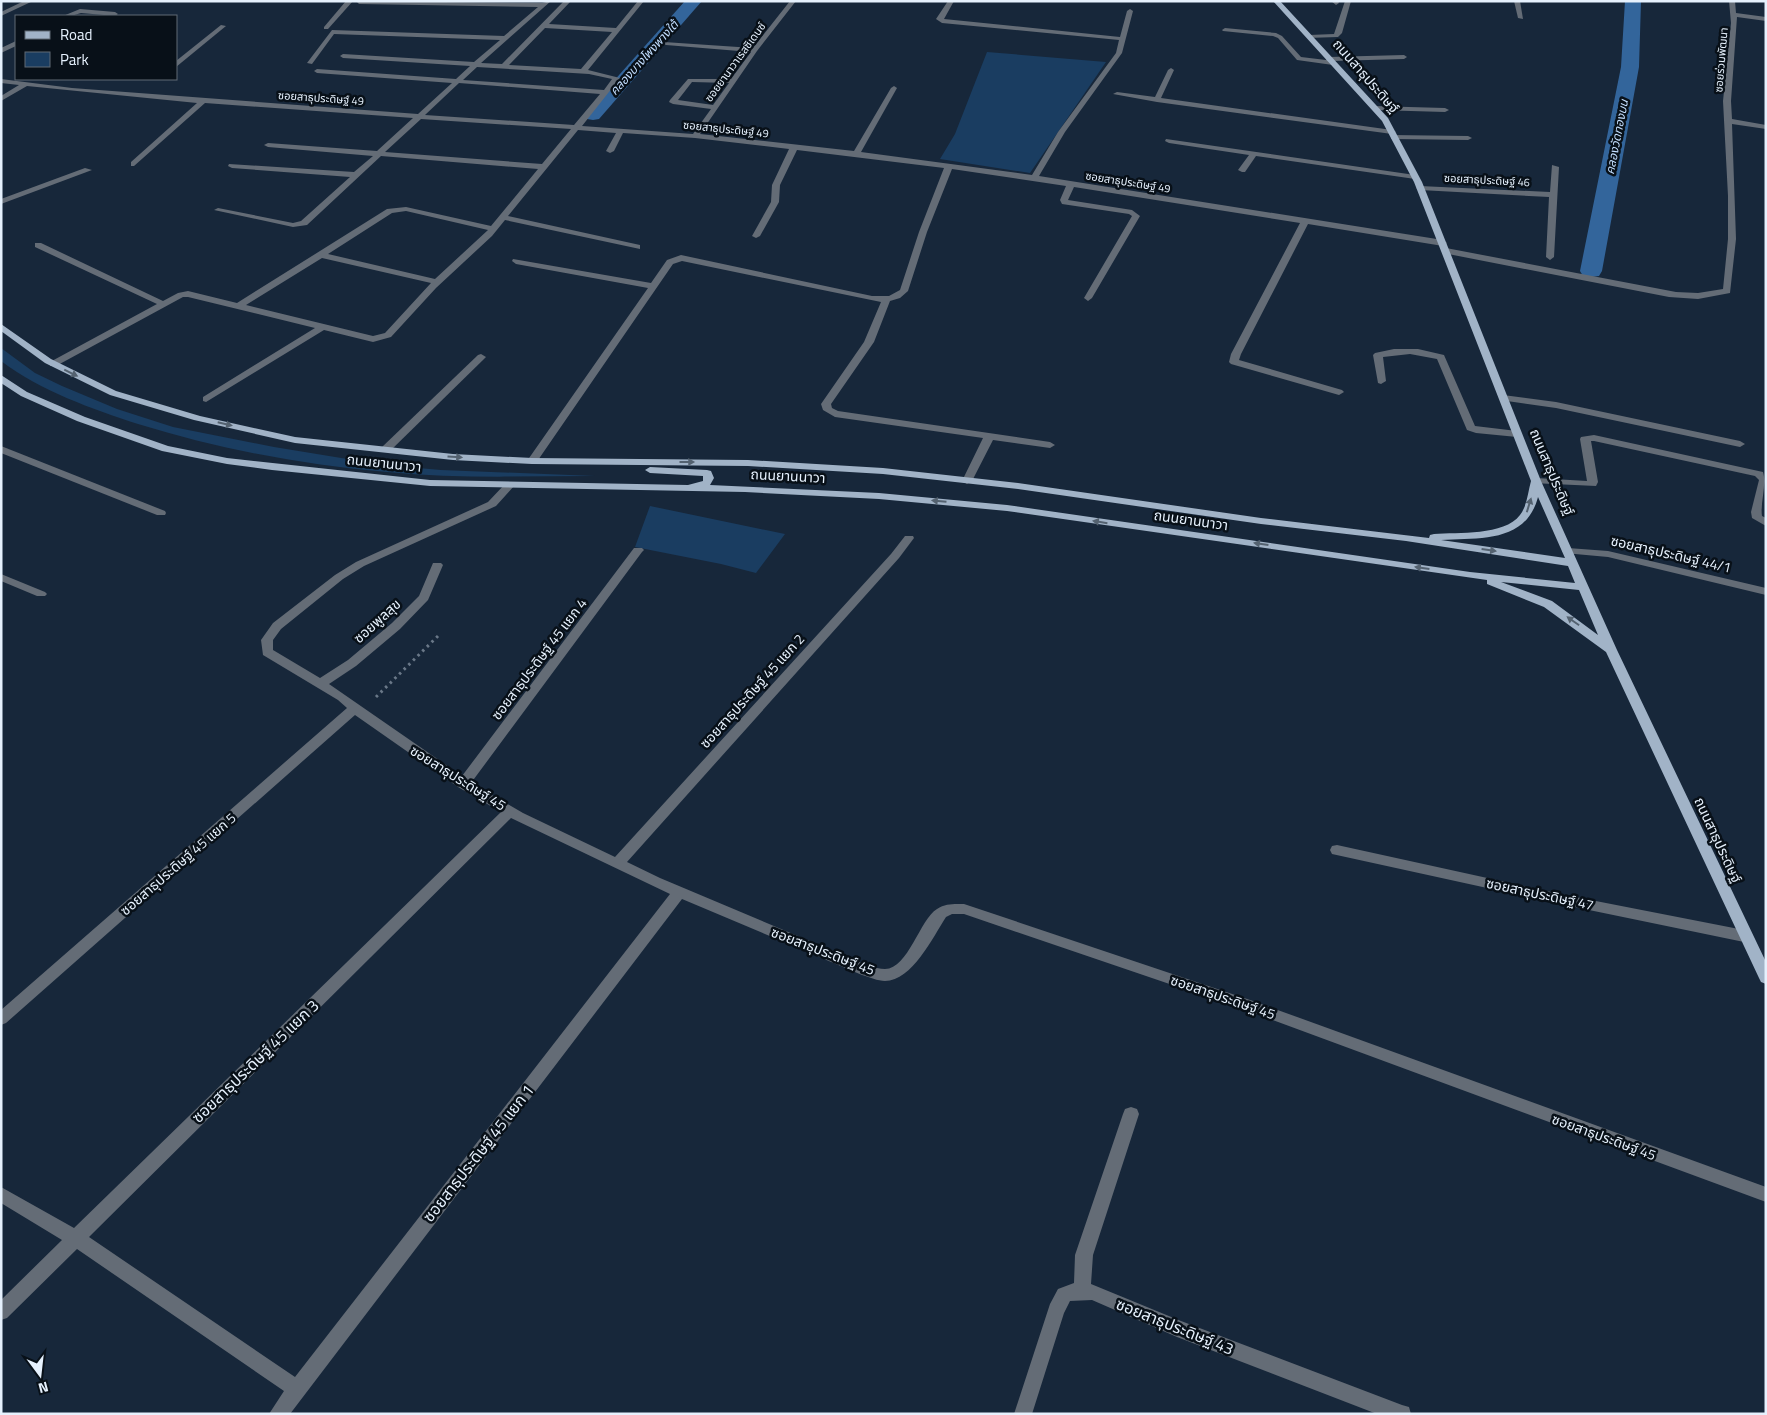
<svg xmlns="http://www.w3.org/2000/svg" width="1767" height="1415" font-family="'Titillium Web','Noto Sans Thai',sans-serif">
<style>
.green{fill:#1a3d61}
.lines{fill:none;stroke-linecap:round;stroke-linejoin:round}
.canal{fill:#33659b;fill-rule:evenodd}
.path{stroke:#6a7888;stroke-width:3;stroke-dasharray:2.5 4;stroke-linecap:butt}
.minor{fill:#646c76;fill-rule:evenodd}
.major{fill:#a1b3c7;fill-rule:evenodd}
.oneway{fill:#546270}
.labels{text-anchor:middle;stroke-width:5;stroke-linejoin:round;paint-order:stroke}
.far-street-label{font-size:11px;fill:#e6f1fd;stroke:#081018}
.far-water-label{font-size:12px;font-style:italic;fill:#c4dfff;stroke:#081018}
.street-label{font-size:14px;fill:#e6f1fd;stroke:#081018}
.near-street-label{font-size:16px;fill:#e6f1fd;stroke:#081018}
</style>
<rect width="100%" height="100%" fill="#17273a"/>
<g class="green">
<path d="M987,52L1106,62L1030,173L940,159L955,134Z"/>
<path d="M1,348L35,373L62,386L117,409L173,427L274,447L384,465L441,470L595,476C526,476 456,479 387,472C303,465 219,449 138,424C92,409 41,391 1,361Z"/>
<path d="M650,506L785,534L756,573L721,564L635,547Z"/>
</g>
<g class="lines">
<g class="canal">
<path d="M685,1H702L599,119L593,120L587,119L584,115L587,111Z"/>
<path d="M1625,1H1641L1639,67L1602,271L1599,276L1591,277L1583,276L1580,271L1621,67Z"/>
</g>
<path class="path" d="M376,697L440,634"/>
<g class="minor">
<path d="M24,1H33L1,16V12Z"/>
<path d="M346,1H353L328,29H324V27Z"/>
<path d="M356,1L542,3L551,1L481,63L502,64L564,1H571L549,24L616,28L638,1H644L588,70L620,78L582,126L693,134L711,109L673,104L669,102L670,100L688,79H731L751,52L666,45L664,44V42L753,48L790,1H796L757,51L700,134L854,151L891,88L894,86L897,88L861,152L1032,175L1058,132L1116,53L1119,40L942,23L936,19L948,1H954L944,19L1120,37L1127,11L1130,9L1133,11L1122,53L1065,132L1039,176L1443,240L1447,243L1443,246L1308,224L1241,354L1239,360L1342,390L1344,392L1339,395L1231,364L1229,362L1231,354L1300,223L1074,187L1068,200L1132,210L1140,216L1092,298L1088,301L1084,298L1132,216L1129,214L1062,204L1060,200L1066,186L952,169L927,232L908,291L900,298L890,301L874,342L831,404L832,408L838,411L1050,442L1055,445L1050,448L993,440L972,481L967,484L962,481L983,438L835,417L823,410L821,404L864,342L881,302L682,261L673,264L536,463L532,464L527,461L648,288L516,264L512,261L513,259L651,283L667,260L681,255L872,296H889L900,290L919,232L944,168L797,150L780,185L779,202L760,236L756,238L752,236L771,202L772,185L789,149L695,138L623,133L614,151L610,153L606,151L616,133L578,130L508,216L640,245V249L505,220L492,236L436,288L391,337L373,342L324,330L206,402L203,401V397L315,328L188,297H183L56,366H50V362L157,304L35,247V243H41L163,301L178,293L188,291L237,303L387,209L406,207L491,226L538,169L381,156L307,225L293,227L214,210L218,208L293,223L301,221L350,177L232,168L228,166L229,164L354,172L373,156L268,147L264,145L268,143L377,151L413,118L205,103L134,166H131V162L197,103L27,86L1,101V96L19,85L1,83V79L72,88L418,114L452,83L317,73L314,71L317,69L456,79L470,66L343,58L340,56L343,54L474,62L500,40L334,34L312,64L307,63L332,30L504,36L538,7L359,4ZM545,28L612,32L581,69L509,65ZM477,67L589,74L612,79L604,90L463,80ZM692,82L729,83L713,105L678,100ZM459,83L600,94L574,125L425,115ZM421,119L571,129L542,164L385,152ZM406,211L488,230L435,279L328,254L392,213ZM322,258L431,283L385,333L373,336L246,305Z"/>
<path d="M1331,1H1338L1339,3L1336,5Z"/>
<path d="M1345,1H1351L1342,33L1338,37L1307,38V36L1309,35L1334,34Z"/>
<path d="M1514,1H1520L1523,19L1518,18Z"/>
<path d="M1729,1H1735L1736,13L1766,17V21L1737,17L1731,101L1732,119L1766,125V129L1732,124L1736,239L1730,293L1698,299L1669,297L1443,253V249L1446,248L1676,292L1698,293L1723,289L1728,239V196L1723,101L1731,23Z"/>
<path d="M80,9L115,12L118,14L115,16L81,13L71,16H63Z"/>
<path d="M221,25L226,26L176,67V61Z"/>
<path d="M1225,28L1276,33L1282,36L1301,57L1326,60L1327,58L1329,57L1404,55L1407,57L1404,59L1333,61L1336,63L1333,65L1297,60L1278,38L1273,36L1223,31L1222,30Z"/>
<path d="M16,41V46L1,53V48Z"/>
<path d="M1171,68L1174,70L1161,98L1392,130L1396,132L1392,134L1157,102L1113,94L1117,92L1155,97L1168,70Z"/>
<path d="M1373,106L1445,108L1449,110L1445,112L1376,110L1372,108Z"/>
<path d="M1391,135L1468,136L1472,138L1468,140L1394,139H1391Z"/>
<path d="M1166,139L1415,175L1419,177L1415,179L1256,156L1245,172H1242L1238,170L1249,155L1169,143L1165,141Z"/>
<path d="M1552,165L1559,167L1554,257L1550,260L1546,257L1549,197L1420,190L1416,188L1420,186L1550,192Z"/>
<path d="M85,168L92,170L1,204V199Z"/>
<path d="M1394,349H1418L1444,355L1475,426L1517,431L1522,434L1517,437L1476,433L1467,430L1437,359L1410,354L1383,357L1386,381L1381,384L1378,383L1373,355L1375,353Z"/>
<path d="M481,354L486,357L484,359L389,452H381V448L478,355Z"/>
<path d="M1503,395L1556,402L1740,441L1745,444L1740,447L1556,408L1500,400V396Z"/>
<path d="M1594,435L1763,472C1767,484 1760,503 1762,516L1766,518V526L1752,518L1751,512L1759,480L1755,476L1594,441H1591L1598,482L1596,486L1532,483L1531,481L1532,479L1536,478L1587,481L1580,439L1581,437Z"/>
<path d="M1,446L165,511L166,513L165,515H157L1,453Z"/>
<path d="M509,483L514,486L496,506L364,566L343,579L281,629L273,640V650L320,678L348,660L392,623L419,596L433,563H441L443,565L428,600L400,629L356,666L329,684L462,776L634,548H642L644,550L642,552L471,783L523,813L615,857L891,554L905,536H913L914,538L899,558L627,862L660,878L869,966C874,967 880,969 885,969C908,969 920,919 937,909C946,903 955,904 964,904L1253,1001L1766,1187V1202L1243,1009L964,914H952L946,917C933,937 912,981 885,981C878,981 869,977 862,975L682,899L290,1414H269L284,1391L77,1249L7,1318L1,1320V1300L62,1240L1,1203V1187L74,1228L501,812L458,787L355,715L6,1023L1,1025V1010L347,708L338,700L263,655L261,640L273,623L335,575L356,562L488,502L505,484ZM511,818L670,894L295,1377L89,1237Z"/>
<path d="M1568,548L1608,551L1766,588V595L1608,557L1564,553L1562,551L1564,549Z"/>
<path d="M1,574L45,592L47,594L45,596H37L1,581Z"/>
<path d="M1337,845L1560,894L1744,930L1749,932L1751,936L1749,940L1744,942L1560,904L1332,854L1330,850L1332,846Z"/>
<path d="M1131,1107L1137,1109L1139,1114L1093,1255L1091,1284L1181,1321L1402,1405L1409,1407L1411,1414H1377L1177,1337L1092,1300L1070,1301L1064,1313L1032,1414H1014L1050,1304L1058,1289L1074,1283L1075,1255L1123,1114L1125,1109Z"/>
</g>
<path class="major" d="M1273,1H1280L1388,118L1422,182L1541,481L1617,650L1766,962V984L1761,982L1759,978L1606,652L1544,607L1487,584V580L1007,511L879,499L745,492L430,486L272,470L227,464L162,451L77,421L21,396L1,383V375L27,392L85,417L168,446L227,458L430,480L688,485L703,481V476L650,473L645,470L650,467L707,470L711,471L714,478L710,485L879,493L1007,505L1470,572L1575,583L1568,566L1406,541L1261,524L1018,489L883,474L748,466L532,464L453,460L295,443L194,420L110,395L45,363L1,331V324L51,359L116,391L200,416L295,437L453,454L532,458L748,460L883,468L1018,483L1261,518L1429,538L1430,535L1434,534C1458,532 1504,536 1520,515C1527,506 1528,492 1531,481L1414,182L1382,121ZM1538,497L1565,558L1441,540C1480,538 1526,543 1538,497ZM1501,582L1579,590L1598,635L1552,601Z"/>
</g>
<defs><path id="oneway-solid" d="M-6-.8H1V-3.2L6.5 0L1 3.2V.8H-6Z" transform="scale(1.25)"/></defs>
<g class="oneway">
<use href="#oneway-solid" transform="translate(71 373) rotate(26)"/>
<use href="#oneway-solid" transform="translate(225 424) rotate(13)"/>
<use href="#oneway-solid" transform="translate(455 457) rotate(4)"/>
<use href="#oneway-solid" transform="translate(687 462)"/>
<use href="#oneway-solid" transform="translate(939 501) rotate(-175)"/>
<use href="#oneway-solid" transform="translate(1529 505) rotate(-73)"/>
<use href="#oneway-solid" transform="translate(1100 522) rotate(-171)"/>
<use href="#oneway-solid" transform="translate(1261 544) rotate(-172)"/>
<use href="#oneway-solid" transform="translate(1489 550) rotate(8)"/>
<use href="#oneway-solid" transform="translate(1422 568) rotate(-172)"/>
<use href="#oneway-solid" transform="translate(1573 621) rotate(-145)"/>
</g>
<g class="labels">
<g class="far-street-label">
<text transform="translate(1721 60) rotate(-85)" y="4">ซอยร่วมพัฒนา</text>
<text transform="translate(735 62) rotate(-54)" y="4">ซอยยานาวาเรสซิเดนซ์</text>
<text transform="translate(321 98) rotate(4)" y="4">ซอยสาธุประดิษฐ์ 49</text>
<text transform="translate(726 129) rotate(6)" y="4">ซอยสาธุประดิษฐ์ 49</text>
<text transform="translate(1487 180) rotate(3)" y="4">ซอยสาธุประดิษฐ์ 46</text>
<text transform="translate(1128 182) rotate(9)" y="4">ซอยสาธุประดิษฐ์ 49</text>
</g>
<g class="far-water-label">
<text transform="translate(644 58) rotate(-48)" y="4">คลองบางโพงพางใต้</text>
<text transform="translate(1617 137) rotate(-79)" y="4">คลองวัดทองบน</text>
</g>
<g class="street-label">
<text transform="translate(1366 76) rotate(49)" y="5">ถนนสาธุประดิษฐ์</text>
<text transform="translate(384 463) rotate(6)" y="5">ถนนยานนาวา</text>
<text transform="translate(1552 472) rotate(67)" y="5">ถนนสาธุประดิษฐ์</text>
<text transform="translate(788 476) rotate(3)" y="5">ถนนยานนาวา</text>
<text transform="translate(1191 520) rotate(8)" y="5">ถนนยานนาวา</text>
<text transform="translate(1671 554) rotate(13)" y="5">ซอยสาธุประดิษฐ์ 44/1</text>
<text transform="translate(377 621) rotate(-42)" y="5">ซอยพูลสุข</text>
<text transform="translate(539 659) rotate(-53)" y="5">ซอยสาธุประดิษฐ์ 45 แยก 4</text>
<text transform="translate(752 691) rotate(-48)" y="5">ซอยสาธุประดิษฐ์ 45 แยก 2</text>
<text transform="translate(458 778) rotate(32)" y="5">ซอยสาธุประดิษฐ์ 45</text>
<text transform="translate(1718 840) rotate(65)" y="5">ถนนสาธุประดิษฐ์</text>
<text transform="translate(178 864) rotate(-41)" y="5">ซอยสาธุประดิษฐ์ 45 แยก 5</text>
<text transform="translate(1540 894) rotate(12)" y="5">ซอยสาธุประดิษฐ์ 47</text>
<text transform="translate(823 951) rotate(21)" y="5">ซอยสาธุประดิษฐ์ 45</text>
<text transform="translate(1223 997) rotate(19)" y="5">ซอยสาธุประดิษฐ์ 45</text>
<text transform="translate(1604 1137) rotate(20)" y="5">ซอยสาธุประดิษฐ์ 45</text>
</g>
<g class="near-street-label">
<text transform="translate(255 1061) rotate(-44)" y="6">ซอยสาธุประดิษฐ์ 45 แยก 3</text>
<text transform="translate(478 1153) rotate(-52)" y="6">ซอยสาธุประดิษฐ์ 45 แยก 1</text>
<text transform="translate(1175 1326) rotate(22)" y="6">ซอยสาธุประดิษฐ์ 43</text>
</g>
</g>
<rect width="1767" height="1415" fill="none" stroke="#e6f1fd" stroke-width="5"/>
<rect x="15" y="15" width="162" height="65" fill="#081018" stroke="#616a74"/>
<rect x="25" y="31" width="25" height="8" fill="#a1b3c7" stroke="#616a74"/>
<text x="60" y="40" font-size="15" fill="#e6f1fd">Road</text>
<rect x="25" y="52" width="25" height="15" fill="#1a3d61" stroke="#616a74"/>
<text x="60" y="65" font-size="15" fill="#e6f1fd">Park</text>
<g transform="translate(40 1375) rotate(165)" stroke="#081018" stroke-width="4" paint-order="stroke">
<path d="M0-4L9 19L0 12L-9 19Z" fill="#e6f1fd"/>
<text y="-8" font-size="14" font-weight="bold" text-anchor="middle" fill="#e6f1fd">N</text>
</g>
</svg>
